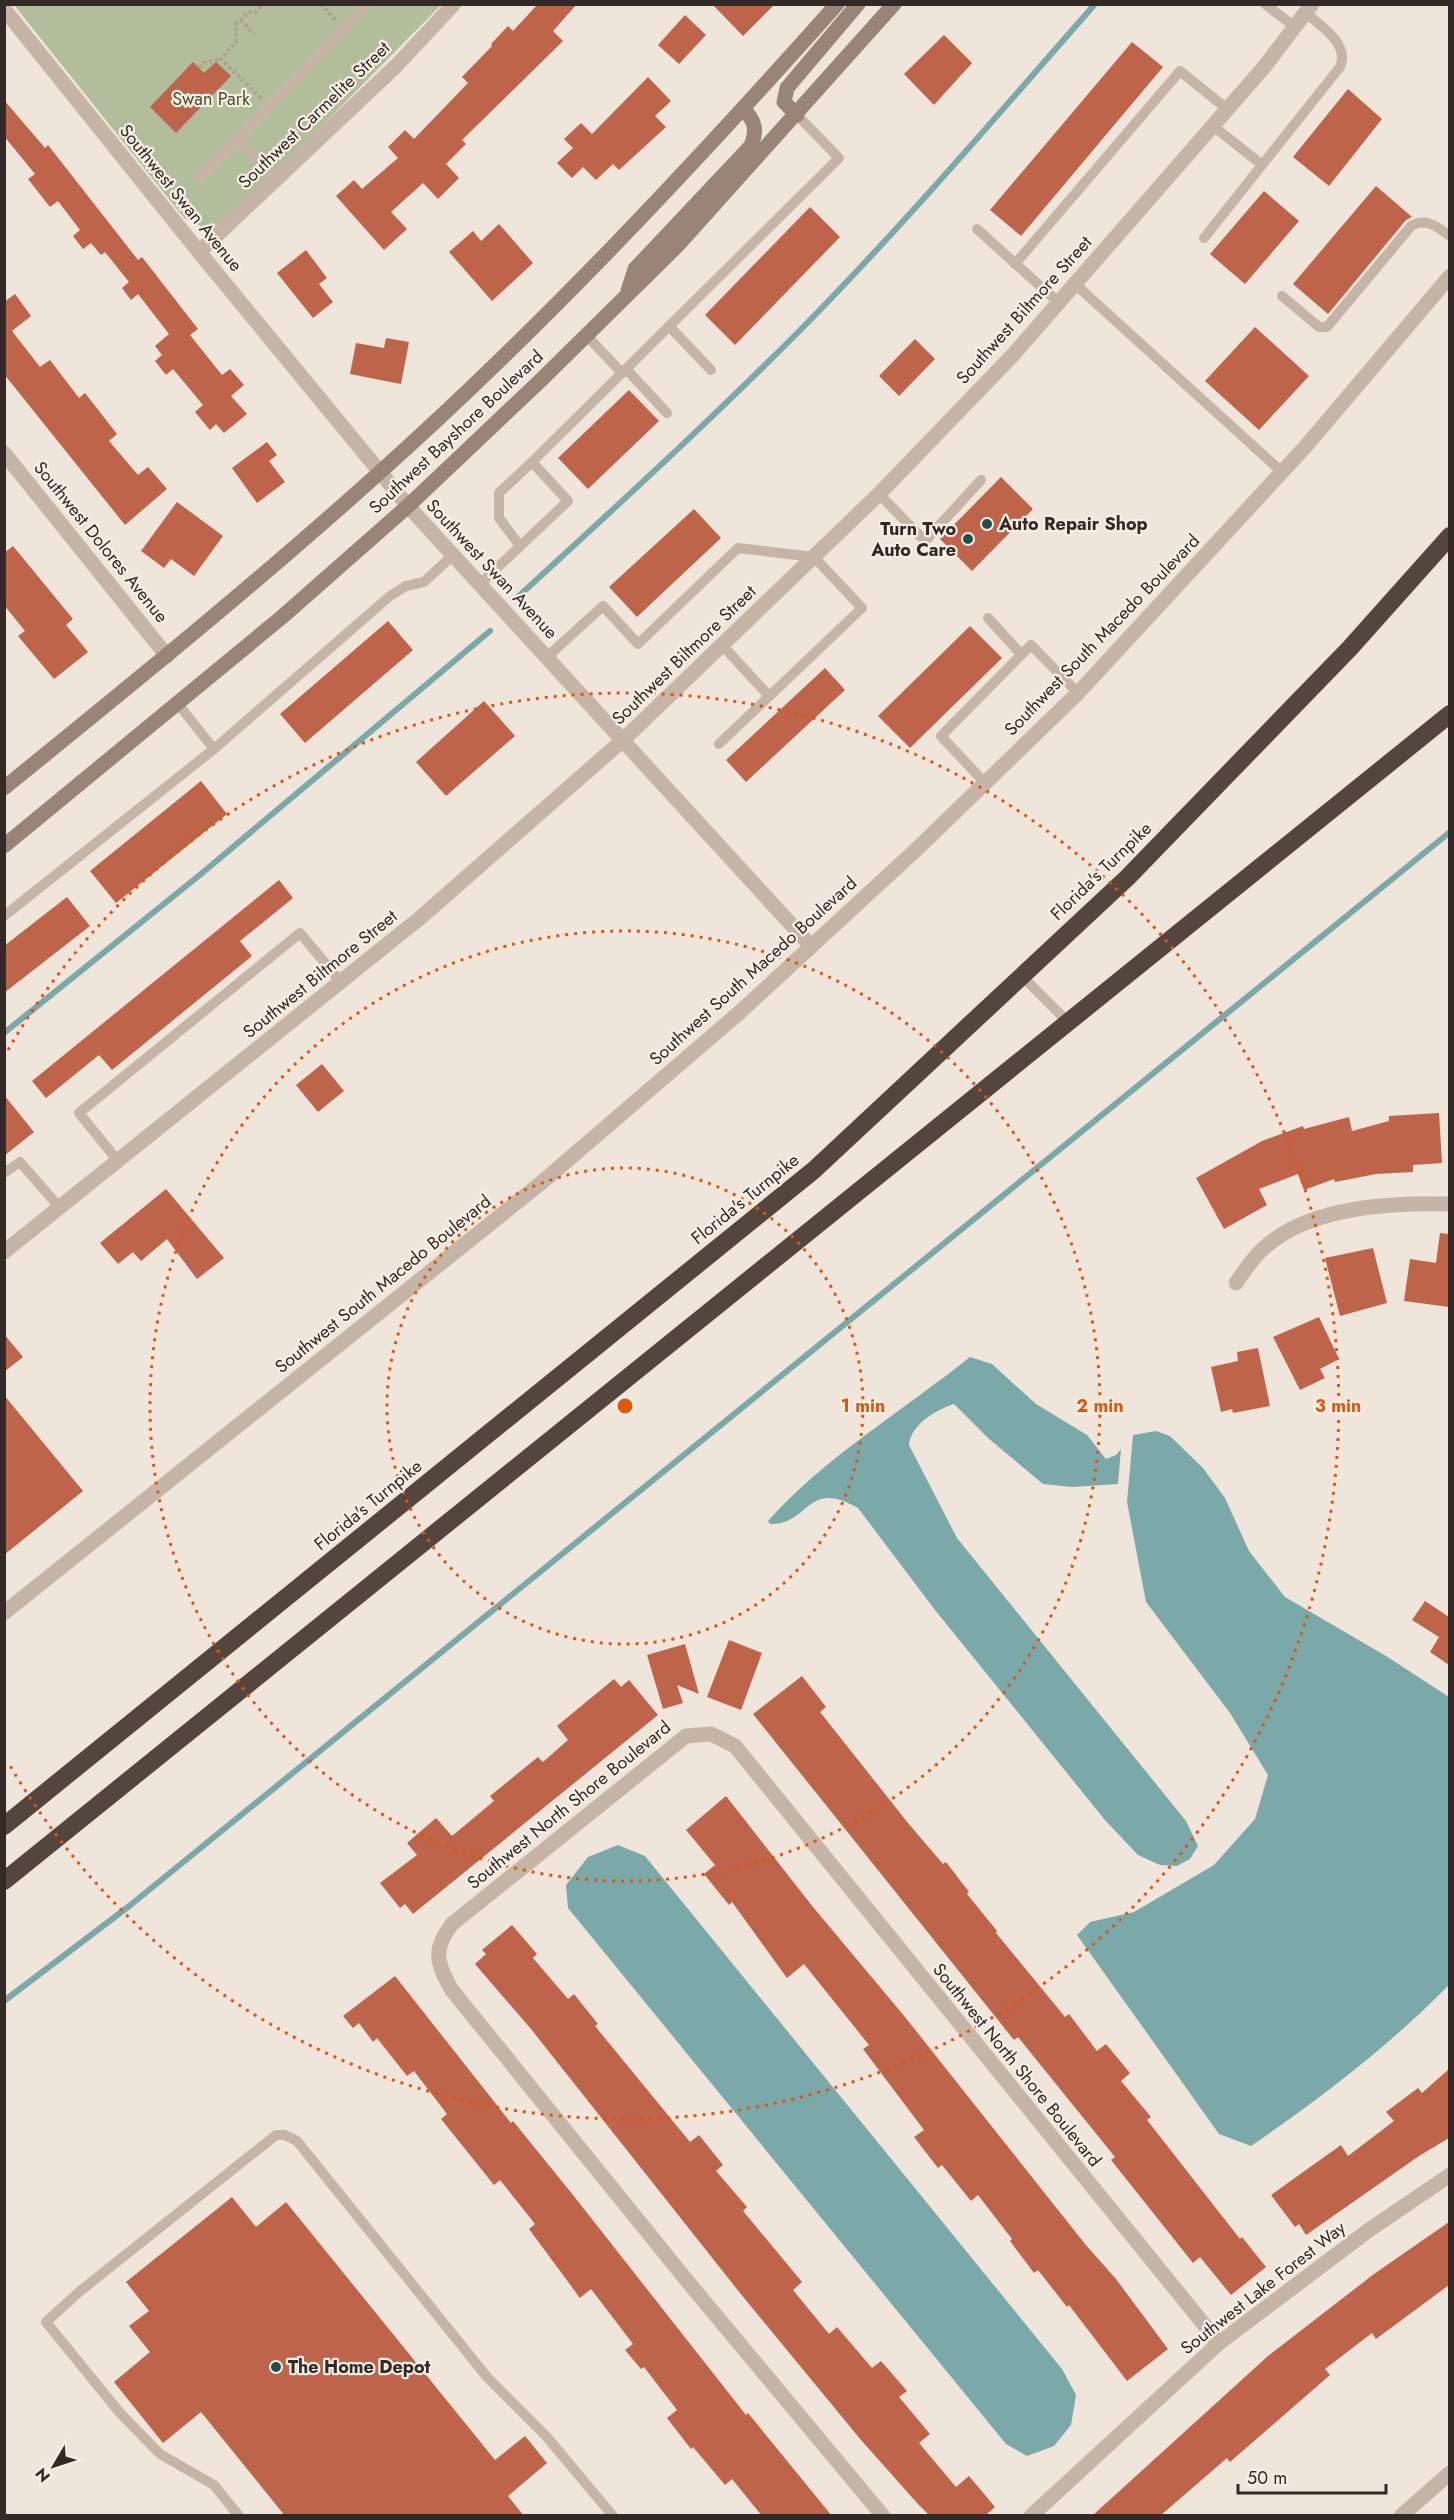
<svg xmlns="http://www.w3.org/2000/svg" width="1454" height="2520" font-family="Jost,sans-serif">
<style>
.green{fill:#b2bd9b}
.water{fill:#7ba9aa}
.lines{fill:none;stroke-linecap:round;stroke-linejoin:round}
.stream{stroke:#7ba9aa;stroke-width:6}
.building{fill:#bd644a}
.path{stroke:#b29f91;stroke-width:4;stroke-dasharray:3 3;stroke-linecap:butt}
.service{stroke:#c6b5a7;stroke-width:10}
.minor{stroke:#c6b5a7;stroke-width:15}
.tertiary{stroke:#c6b5a7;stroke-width:15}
.secondary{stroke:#9a8478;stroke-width:15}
.motorway{stroke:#54453e;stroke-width:18}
.ring{fill:none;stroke:#df570d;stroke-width:3;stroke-dasharray:3 6}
.poi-dot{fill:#1f4f51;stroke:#f7efe5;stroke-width:2}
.labels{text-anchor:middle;stroke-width:4.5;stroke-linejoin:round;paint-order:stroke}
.park-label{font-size:18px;fill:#43502c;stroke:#f7efe5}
.street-label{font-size:18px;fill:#332a27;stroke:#f7efe5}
.poi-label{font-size:18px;font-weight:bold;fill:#332a27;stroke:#f7efe5;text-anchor:start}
.centre{fill:#df570d;stroke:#f7efe5;stroke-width:3}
.ring-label{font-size:18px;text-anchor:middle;font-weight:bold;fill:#df570d;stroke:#f7efe5;stroke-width:4.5;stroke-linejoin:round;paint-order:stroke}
</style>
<rect width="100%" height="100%" fill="#efe5da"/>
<path class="green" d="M14,5H441L309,139L219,224L205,228L184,218Z"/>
<g class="water">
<path d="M970,1357L992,1364L1036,1404L1087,1435L1106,1459L1116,1455L1121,1449L1118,1484L1072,1487L1043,1484L988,1438L954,1404C936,1410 911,1424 909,1445L957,1538L1186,1821L1198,1846L1190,1859L1177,1866L1160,1865L1138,1855L1105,1820L935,1610L858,1508C806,1478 810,1525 770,1524L768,1521C826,1456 903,1411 970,1357Z"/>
<path d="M1156,1431L1170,1436L1203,1468L1225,1498L1249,1551L1285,1597L1386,1656L1449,1697V1985C1389,2046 1321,2098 1251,2146L1219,2134L1077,1935L1090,1922L1134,1912L1214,1865L1255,1819L1268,1775L1230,1713L1146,1602L1127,1502L1133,1435Z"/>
<path d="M618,1845L645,1856L1062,2369L1076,2395L1071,2425L1054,2446L1027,2456L1006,2444L568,1908L566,1885L588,1857Z"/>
</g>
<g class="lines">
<g class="stream">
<path d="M519,596C619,504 720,412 815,315C912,215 1003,109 1095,4"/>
<path d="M4,1033L201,874L490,631"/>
<path d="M4,2001L128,1907L1450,832"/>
</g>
</g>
<g class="building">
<path d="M538,4H577L553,31L563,41L462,140L466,144L446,164L459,178L438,199L423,183L391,212L407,229L384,250L336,196L354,180L362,189L398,158L388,147L405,130L414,139L468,83L462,77L492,46L491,44L508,26L513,31Z"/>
<path d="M712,4H775L743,36Z"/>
<path d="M685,15L706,35L679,64L658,45Z"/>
<path d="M944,35L972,63L934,105L904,74Z"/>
<path d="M1132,42L1163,67L1021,236L990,210Z"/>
<path d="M193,62L204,73L216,62L231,76L176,133L150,107Z"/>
<path d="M648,77L671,101L655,116L666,127L619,170L613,164L596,180L583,167L572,178L557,163L573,148L564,139L581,123L592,134Z"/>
<path d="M1348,89L1382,119L1329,186L1293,157Z"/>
<path d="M4,100L45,148L48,145L138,260L142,257L198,329L190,335L222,375L230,369L244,385L231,396L247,414L224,433L216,424L210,430L195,412L203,405L173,369L166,375L155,361L162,355L155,346L169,334L138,294L131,300L122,288L129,282L105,252L101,255L91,243L83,249L73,236L80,230L58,201L50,207L28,179L35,174L4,136Z"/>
<path d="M1376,186L1412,217L1406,220L1328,314L1293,284Z"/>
<path d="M1264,191L1299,221L1245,284L1210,254Z"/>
<path d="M810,207L840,237L735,345L705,315Z"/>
<path d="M499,224L533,263L492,301L449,252L473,231L481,241Z"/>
<path d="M306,250L327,278L319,284L333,302L313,318L277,273Z"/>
<path d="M15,294L31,316L12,331L40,367L50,360L79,398L85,393L117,434L109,441L138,475L148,467L167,489L125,525L4,374V302Z"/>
<path d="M1255,327L1309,376L1259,430L1205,381Z"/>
<path d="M386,338L409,342L401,384L350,374L356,343L384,348Z"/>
<path d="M915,339L935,359L899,396L879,376Z"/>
<path d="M629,390L659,421L588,489L558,458Z"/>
<path d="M267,442L277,455L269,461L285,482L257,503L232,468Z"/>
<path d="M1001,477L1033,509L972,571L940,539Z"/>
<path d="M177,502L223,536L194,576L171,559L164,568L141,551Z"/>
<path d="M694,509L721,538L637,617L609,587Z"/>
<path d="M13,546L73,619L66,625L88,652L54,679L18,636L25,631L4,605V553Z"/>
<path d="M388,621L413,650L305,743L280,714Z"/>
<path d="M970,626L1002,658L910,748L878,716Z"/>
<path d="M825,668L845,690L746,782L726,760Z"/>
<path d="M484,701L515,736L446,796L416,762Z"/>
<path d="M201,781L227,814L116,903L90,871Z"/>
<path d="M279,880L293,898L240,941L252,956L112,1070L99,1055L46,1098L32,1081Z"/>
<path d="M67,897L90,926L4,993V946Z"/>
<path d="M322,1064L344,1091L318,1112L296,1085Z"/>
<path d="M4,1095L34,1132L4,1156Z"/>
<path d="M1439,1113L1442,1163L1413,1165V1172L1376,1174L1335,1182L1334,1179L1304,1190L1298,1174L1259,1189L1267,1205L1224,1229L1196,1178L1262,1141L1303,1126L1304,1129L1349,1117L1352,1131L1389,1121V1116Z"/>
<path d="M166,1189L224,1258L197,1279L167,1239L141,1261L133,1252L118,1264L100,1243Z"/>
<path d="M1440,1233L1449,1234V1307L1404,1301L1410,1259L1436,1263Z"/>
<path d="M1373,1248L1387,1303L1340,1316L1325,1258Z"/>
<path d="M1319,1317L1339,1359L1320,1369L1325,1378L1300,1390L1273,1337Z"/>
<path d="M4,1334L23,1357L4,1372Z"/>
<path d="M1258,1348L1270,1406L1233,1413L1232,1409L1221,1412L1211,1367L1238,1361L1237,1352Z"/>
<path d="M4,1395L83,1491L4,1555Z"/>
<path d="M1425,1601L1449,1617V1665L1430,1652L1439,1637L1412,1620Z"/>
<path d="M729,1640L762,1653L741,1710L707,1697Z"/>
<path d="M685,1644L699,1694L677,1685L683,1703L663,1709L647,1655Z"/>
<path d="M802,1676L826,1707L820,1712L908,1823L943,1864L946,1862L969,1892L967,1894L997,1931L996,1933L1065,2017L1069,2014L1097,2051L1106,2044L1130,2073L1121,2081L1151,2117L1147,2120L1240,2239L1242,2237L1266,2267L1231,2295L1200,2257L1193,2263L1111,2160L1115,2157L1018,2037L1014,2040L994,2015L753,1714Z"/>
<path d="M614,1679L621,1687L629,1680L658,1715L413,1914L405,1904L400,1908L380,1883L417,1855L407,1843L436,1818L452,1836L494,1801L490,1796L538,1757L543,1762L568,1740L557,1726Z"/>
<path d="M726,1796L813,1907L905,2017L1085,2244L1116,2279L1168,2349L1127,2381L1069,2305L1067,2307L1038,2270L1034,2273L1010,2241L1012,2239L978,2195L971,2201L942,2165L938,2168L914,2137L924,2130L863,2049L869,2045L804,1964L787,1978L732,1902L729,1905L704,1874L715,1865L686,1830Z"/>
<path d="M512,1925L537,1954L533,1958L568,1999L574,1994L598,2024L595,2026L690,2142L699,2135L723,2165L716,2171L747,2207L743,2211L802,2282L793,2290L829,2334L837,2327L872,2368L881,2361L907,2391L899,2397L930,2434L919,2443L956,2487L969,2476L995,2507L985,2516H930L918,2504L861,2440L740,2293L531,2029L475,1964L486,1954L482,1950Z"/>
<path d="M395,1976L511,2123L513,2121L573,2195L746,2415L748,2413L832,2516H762L732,2479L725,2485L693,2447L691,2449L667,2418L677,2410L644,2367L641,2369L625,2350L633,2344L591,2289L580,2298L529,2229L535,2224L500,2180L494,2185L441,2119L447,2114L414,2071L407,2076L377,2038L373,2042L359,2023L353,2028L343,2016Z"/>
<path d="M1449,2069V2138L1419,2156L1306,2235L1299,2224L1295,2227L1271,2195L1341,2145L1348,2156L1394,2121L1386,2112L1418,2088L1422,2093Z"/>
<path d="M232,2197L256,2227L286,2202L495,2460L525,2436L547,2463L508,2496L524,2516H285L201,2412L163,2443L114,2382L150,2352L129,2326L149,2311L126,2282Z"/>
<path d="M1449,2222V2285L1376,2339L1372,2333L1325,2369L1330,2375L1230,2462L1227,2458L1160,2516H1092L1268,2356L1374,2274Z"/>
</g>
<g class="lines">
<g class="path">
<path d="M321,4L335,20"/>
<path d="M241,20L254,34"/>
<path d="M199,67L204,63L221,59"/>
<path d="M261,98L221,59L236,42V24L249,12L255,13L263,4"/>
</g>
<g class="service">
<path d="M1265,4L1295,27"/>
<path d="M1213,126L1261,164"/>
<path d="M198,179L238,139"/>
<path d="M276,179L238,139L368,4"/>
<path d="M977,229L1058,302"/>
<path d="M1204,238L1340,67C1350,44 1321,26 1306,13"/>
<path d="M1015,264L1180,71L1227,109"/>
<path d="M1075,284L1282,472"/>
<path d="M1282,296L1319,327H1327L1412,225C1428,218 1437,227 1450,236"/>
<path d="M669,326L711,370"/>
<path d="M586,335L622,373"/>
<path d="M626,369L667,413"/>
<path d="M879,494L925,541L981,480"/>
<path d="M520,546L499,518V493L532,462"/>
<path d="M480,584L568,501L532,462L839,158L797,115"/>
<path d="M988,618L1021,654"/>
<path d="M722,645L769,696"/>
<path d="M547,657L603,606L638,644L738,548L814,557L862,608L719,744"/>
<path d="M214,749L390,596L406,586L424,582L453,555"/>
<path d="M985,783L941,736L1031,645L1078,693"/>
<path d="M4,916L214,749L178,704"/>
<path d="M1022,976L1068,1022"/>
<path d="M118,1161L79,1113L300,933L341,982"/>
<path d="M4,1173L20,1162L60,1208"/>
<path d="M239,2516L214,2485L160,2454L120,2413L46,2322L79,2292L276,2135H285L297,2141L487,2377L546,2436L613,2516"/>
</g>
<g class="minor">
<path d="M4,9L199,252L408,506L810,945"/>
<path d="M199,252L396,66L454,4"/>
<path d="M4,453L167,656"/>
<path d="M4,1252L420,918L623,740L879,494L1012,356L1265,66L1312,4"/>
<path d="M1236,1283C1245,1270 1253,1257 1265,1247C1311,1206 1391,1203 1450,1204"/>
<path d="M4,1613L541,1183L740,1012L919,847L1078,693L1306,446L1450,276"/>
<path d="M883,2516L688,2282L451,1989C437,1963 432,1950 452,1924L686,1736L711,1734L735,1746L1219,2343"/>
<path d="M1031,2516L1219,2343L1369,2230L1450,2175"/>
</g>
<path class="tertiary" d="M1401,2516L1450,2473"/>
<g class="secondary">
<path d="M797,115L784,102L787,88L858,4"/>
<path d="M628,291L635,269L751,146C757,131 756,121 743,109"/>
<path d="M4,788C131,685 258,582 379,473C542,327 692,167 837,4"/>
<path d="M4,846L282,617L408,506L541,380L678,245L894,4"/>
</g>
<g class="motorway">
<path d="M4,1826L814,1170L1127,878L1350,648L1450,536"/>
<path d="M4,1881L1450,714"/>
</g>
</g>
<g class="ring">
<circle cx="625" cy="1406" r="238"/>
<circle cx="625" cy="1406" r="475"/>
<path d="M8 1050A713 713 0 1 1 8 1762"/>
</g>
<g class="poi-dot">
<circle cx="987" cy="524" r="6"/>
<circle cx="968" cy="539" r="6"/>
<circle cx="276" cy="2367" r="6"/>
</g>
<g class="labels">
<g class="park-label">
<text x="211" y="105">Swan Park</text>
</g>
<g class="street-label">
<text transform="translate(314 115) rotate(-44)" y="6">Southwest Carmelite Street</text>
<text transform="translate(181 198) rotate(51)" y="6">Southwest Swan Avenue</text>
<text transform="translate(1024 310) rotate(-48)" y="6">Southwest Biltmore Street</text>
<text transform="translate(456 432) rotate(-43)" y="6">Southwest Bayshore Boulevard</text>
<text transform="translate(101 542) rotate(51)" y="6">Southwest Dolores Avenue</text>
<text transform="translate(492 569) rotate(47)" y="6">Southwest Swan Avenue</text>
<text transform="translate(1102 635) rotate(-46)" y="6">Southwest South Macedo Boulevard</text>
<text transform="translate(684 655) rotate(-44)" y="6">Southwest Biltmore Street</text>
<text transform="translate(1101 871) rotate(-44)" y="6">Florida's Turnpike</text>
<text transform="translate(753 971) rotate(-42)" y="6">Southwest South Macedo Boulevard</text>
<text transform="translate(320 974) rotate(-39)" y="6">Southwest Biltmore Street</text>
<text transform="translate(745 1199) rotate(-39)" y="6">Florida's Turnpike</text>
<text transform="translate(383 1284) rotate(-39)" y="6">Southwest South Macedo Boulevard</text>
<text transform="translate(368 1505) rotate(-39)" y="6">Florida's Turnpike</text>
<text transform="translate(569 1805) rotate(-39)" y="6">Southwest North Shore Boulevard</text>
<text transform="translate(1017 2065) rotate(51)" y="6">Southwest North Shore Boulevard</text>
<text transform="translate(1263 2288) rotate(-38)" y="6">Southwest Lake Forest Way</text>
</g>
<g class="poi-label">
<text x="999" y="530">Auto Repair Shop</text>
<text x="956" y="535" text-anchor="end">Turn Two<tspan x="956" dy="21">Auto Care</tspan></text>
<text x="288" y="2373">The Home Depot</text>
</g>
</g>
<circle cx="625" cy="1406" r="9" class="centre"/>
<g class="ring-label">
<text x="863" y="1412">1 min</text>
<text x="1100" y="1412">2 min</text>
<text x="1338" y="1412">3 min</text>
</g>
<rect width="1454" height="2520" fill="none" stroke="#332a27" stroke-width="12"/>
<g transform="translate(54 2466) rotate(231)" stroke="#f7efe5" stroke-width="4.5" paint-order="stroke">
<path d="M0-4.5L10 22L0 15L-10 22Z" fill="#332a27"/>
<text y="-9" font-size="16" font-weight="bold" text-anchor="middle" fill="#332a27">N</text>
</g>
<path d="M1238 2484v9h148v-9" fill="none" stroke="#332a27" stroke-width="3"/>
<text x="1247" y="2484" font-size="18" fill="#332a27" stroke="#f7efe5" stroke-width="4.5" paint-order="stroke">50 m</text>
</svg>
